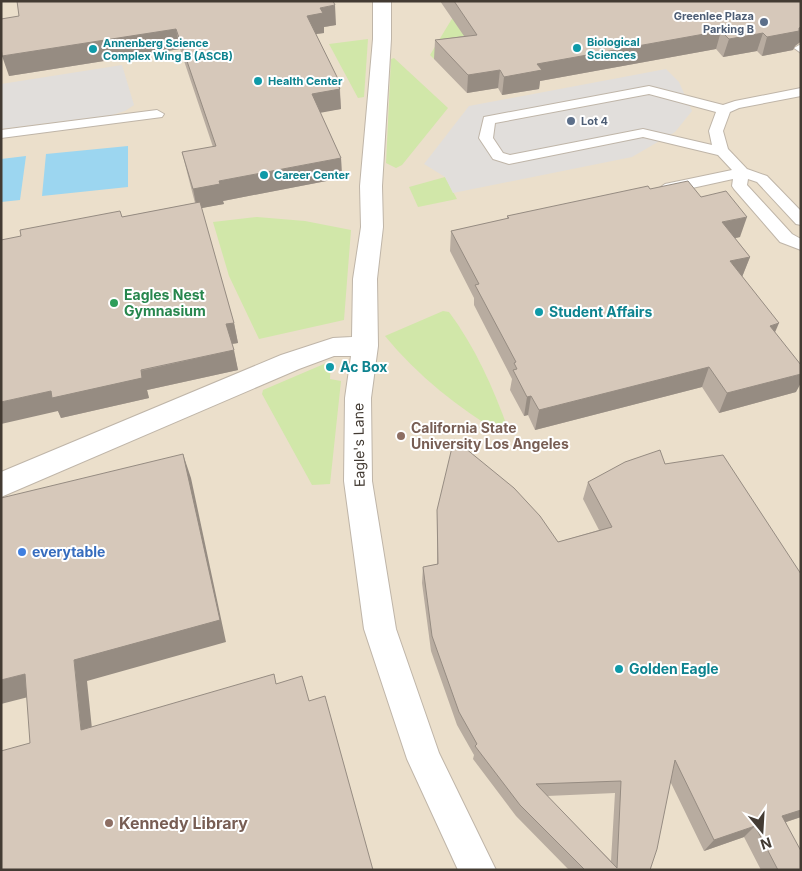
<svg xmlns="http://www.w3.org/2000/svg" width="802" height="871" font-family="Inter,sans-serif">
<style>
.education{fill:#ebdfcb}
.green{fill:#d1e7a9}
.parking{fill:#e1dedb}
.water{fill:#9cd6f0}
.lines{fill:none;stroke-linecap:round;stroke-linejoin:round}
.service-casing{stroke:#bfb5a8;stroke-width:2}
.pedestrian-casing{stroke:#bfb5a8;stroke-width:2}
.service{fill:#fff;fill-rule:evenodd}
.pedestrian{fill:#fff;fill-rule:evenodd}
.wall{fill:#b8aca0;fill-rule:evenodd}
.shaded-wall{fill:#968c82}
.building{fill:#d6c8ba;stroke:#968c82;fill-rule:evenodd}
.service-dot{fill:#5c6f8a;stroke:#fff;stroke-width:2}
.culture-dot{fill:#0f9aa8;stroke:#fff;stroke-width:2}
.leisure-dot{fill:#2e9e5b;stroke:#fff;stroke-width:2}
.education-dot{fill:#8d6e63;stroke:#fff;stroke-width:2}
.shop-dot{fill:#3f7fe0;stroke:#fff;stroke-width:2}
.labels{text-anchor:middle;stroke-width:4;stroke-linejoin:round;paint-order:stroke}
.far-service-label{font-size:11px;font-weight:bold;fill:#4e5e75;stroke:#fff;text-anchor:end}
.far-culture-label{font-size:11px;font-weight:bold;fill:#0d838f;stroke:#fff;text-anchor:start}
.leisure-label{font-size:14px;font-weight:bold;fill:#27864d;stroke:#fff;text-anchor:start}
.culture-label{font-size:14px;font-weight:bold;fill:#0d838f;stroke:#fff;text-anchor:start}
.education-label{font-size:14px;font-weight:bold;fill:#785e54;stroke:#fff;text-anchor:start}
.street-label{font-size:14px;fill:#433b33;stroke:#fff}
.shop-label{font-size:14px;font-weight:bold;fill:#366cbe;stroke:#fff;text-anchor:start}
.near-education-label{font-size:16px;font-weight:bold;fill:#785e54;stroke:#fff;text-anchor:start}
</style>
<rect width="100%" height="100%" fill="#f1ebe2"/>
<rect class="education" x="1" y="1" width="800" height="869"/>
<g class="green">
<path d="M453,17L476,53L434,59L430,55Z"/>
<path d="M368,39L364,97L358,98L329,44Z"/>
<path d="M394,58L448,108L402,165L396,168L386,163L391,59Z"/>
<path d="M445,177L457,199L418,207L409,187Z"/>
<path d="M257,217L305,221L351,230L344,320L259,339L229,276L213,222Z"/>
<path d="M443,311L449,312C475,347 493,387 508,429L506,434H502C458,408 418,376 385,336Z"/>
<path d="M331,361L330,379L341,381L330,484L312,485L262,394L263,390Z"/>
</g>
<g class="parking">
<path d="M122,65L134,105L125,111L112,115L1,129V84Z"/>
<path d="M666,69L679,82L692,111L675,132L632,157L453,193L445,177L424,164L469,106Z"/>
</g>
<g class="water">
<path d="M128,146V187L42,196L46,154Z"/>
<path d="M26,156L20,200L1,202V159Z"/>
</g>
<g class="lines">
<defs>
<g id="service">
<path d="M801,44V53L794,48Z"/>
<path d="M649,86L723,105L735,101L801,88V96L739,108L730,112L723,131L728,149L747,169L767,176L801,211V225L796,224L757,182L748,179L747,185L792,234L801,239V250L780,242L734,189L732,186L733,179L665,194L658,189L665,184L732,170L718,155L643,137L509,164L493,159L479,138L484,117ZM649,94L716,112L709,131L712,145L643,129L510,155L503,153L493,138L495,123Z"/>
<path d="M157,110L164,114L162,117L1,138V130Z"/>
</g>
<path id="pedestrian" d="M373,1H391V39L382,186L383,227L377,279L378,346L371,398L372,481L396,629L439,753L496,870H458L407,759L364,629L344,481L345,398L351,356H334L299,369L1,497V472L281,355L333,338L352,337L353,279L361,227L360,186L373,39Z"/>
</defs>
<use href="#service" class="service-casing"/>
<use href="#pedestrian" class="pedestrian-casing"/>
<use href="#service" class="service"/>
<use href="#pedestrian" class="pedestrian"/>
</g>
<g class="wall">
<path d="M440,1H801V42L795,46L793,50L762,56L757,51L723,57L716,49L540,81L539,89L502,95L498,88L467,93L434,59L435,40L464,36Z"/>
<path d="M19,16L336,25L324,27V33L316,34L340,89L341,109L320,112L341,158L342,178L223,201L224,204L201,208L234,323L238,343L232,344L238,370L147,390L149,398L61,418L58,411L122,217L195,203L187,172L182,152L213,147L180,49L9,76Z"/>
<path d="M650,189L701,197L740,237L735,238L750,257L742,277L775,332L796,392L719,413L702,387L535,430L528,415L524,416L510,390L512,379L474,305V298L450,251L451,231L507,219V216Z"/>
<path d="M665,464L801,574V817L786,822L801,870H761L744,837L704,851L670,781L650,870H569L516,816L473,759L474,755L457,725L431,651L422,583L423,567L437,564V510L558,542L599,530L583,499L588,482ZM615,793L611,861L547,796Z"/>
</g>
<g class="shaded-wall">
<path d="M335,5L336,25L324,27V33L308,35L307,16L320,8Z"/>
<path d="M801,27V40L800,42L795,46L793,50L762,56L767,37Z"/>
<path d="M176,29L180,49L9,76L2,56Z"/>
<path d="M721,31L716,49L540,81L539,89L502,95L504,77L537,64Z"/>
<path d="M763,33L757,51L723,57L729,39Z"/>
<path d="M500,70L498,88L467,93L468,75Z"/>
<path d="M339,81L341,109L314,114L312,94L336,82Z"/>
<path d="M341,158L342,178L223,201L224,204L197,209L193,189L219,181Z"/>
<path d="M747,217L740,237L715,243L722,222Z"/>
<path d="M750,257L742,277L730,261Z"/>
<path d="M234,323L238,343L231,344L226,324Z"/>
<path d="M779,323L770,344V326Z"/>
<path d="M234,350L238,370L147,390L149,398L61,418L58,411L1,424V402Z"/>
<path d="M709,367L702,387L535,430L539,410Z"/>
<path d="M801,374V383L796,392L719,413L727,393Z"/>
<path d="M531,396L528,415L524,416L527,397Z"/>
<path d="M183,454L191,478L226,642L87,681L94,748L81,730L74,660Z"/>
<path d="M25,674L40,694L1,704V680Z"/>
<path d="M801,810V817L771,827L782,816Z"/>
<path d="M755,826L744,837L704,851L714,840Z"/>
</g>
<g class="building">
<path d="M17,1H333L335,5L320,8L323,13L307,16L339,81L336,82L340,89L312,94L341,158L219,181L220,184L193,189L182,152L216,146L176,29L2,56L1,47V19L19,16Z"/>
<path d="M454,1H801V27L799,28V31L767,37L763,33L729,39L721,31L537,64L542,70L504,77L500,70L468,75L435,40L477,35Z"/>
<path d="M688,181L701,197L726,191L747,217L722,222L750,257L730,261L779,323L770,326L801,365V374L727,393L709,367L539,410L531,396L527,397L513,370L517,369L514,363L516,362L475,285L479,284L451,231L509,218L507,216L648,186L650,189Z"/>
<path d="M200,202L234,323L226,324L234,350L141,370L142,378L52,398L51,391L1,402V240L21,236L20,230L120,211L122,217Z"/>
<path d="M454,439L514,488L540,516L558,542L612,527L588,482L625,462L660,450L665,464L723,455L801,574V810L782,816L801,851V870H778L755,826L714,840L675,760L657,849L650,870H585L520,805L475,746L477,744L459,712L432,636L423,567L438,564L437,510ZM621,781L617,868L536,784Z"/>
<path d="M183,454L220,620L74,660L81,730L274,674L276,684L302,676L309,701L325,696L373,870H1V751L30,743L25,674L1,680V498Z"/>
</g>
<g class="service-dot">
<circle cx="764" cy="22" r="5"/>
<circle cx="571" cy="121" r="5"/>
</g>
<g class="culture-dot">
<circle cx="577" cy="48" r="5"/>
<circle cx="93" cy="49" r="5"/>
<circle cx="258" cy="81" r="5"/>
<circle cx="264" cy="175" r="5"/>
<circle cx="539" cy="312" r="5"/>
<circle cx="330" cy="367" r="5"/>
<circle cx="619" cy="669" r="5"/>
</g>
<circle class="leisure-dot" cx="114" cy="303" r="5"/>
<g class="education-dot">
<circle cx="401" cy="436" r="5"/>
<circle cx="109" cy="823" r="5"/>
</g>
<circle class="shop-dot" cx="22" cy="552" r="5"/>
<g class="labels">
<g class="far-service-label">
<text x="754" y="20">Greenlee Plaza<tspan x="754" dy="13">Parking B</tspan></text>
<text x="581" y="125" text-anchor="start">Lot 4</text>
</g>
<g class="far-culture-label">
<text x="587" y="46">Biological<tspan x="587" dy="13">Sciences</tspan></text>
<text x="103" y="47">Annenberg Science<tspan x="103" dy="13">Complex Wing B (ASCB)</tspan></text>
<text x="268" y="85">Health Center</text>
<text x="274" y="179">Career Center</text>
</g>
<g class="leisure-label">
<text x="124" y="300">Eagles Nest<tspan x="124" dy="16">Gymnasium</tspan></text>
</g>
<g class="culture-label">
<text x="549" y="317">Student Affairs</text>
<text x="340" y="372">Ac Box</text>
<text x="629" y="674">Golden Eagle</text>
</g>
<g class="education-label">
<text x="411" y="433">California State<tspan x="411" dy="16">University Los Angeles</tspan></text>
</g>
<g class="street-label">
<text transform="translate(359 445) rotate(-91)" y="5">Eagle's Lane</text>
</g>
<g class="shop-label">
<text x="32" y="557">everytable</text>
</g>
<g class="near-education-label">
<text x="119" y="829">Kennedy Library</text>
</g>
</g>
<rect width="802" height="871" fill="none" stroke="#433b33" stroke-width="5"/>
<g transform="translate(762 831) rotate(162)" stroke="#ffffff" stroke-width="4" paint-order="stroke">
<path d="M0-4L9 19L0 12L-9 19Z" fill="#433b33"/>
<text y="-8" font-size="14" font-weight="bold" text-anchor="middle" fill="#433b33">N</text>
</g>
</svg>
